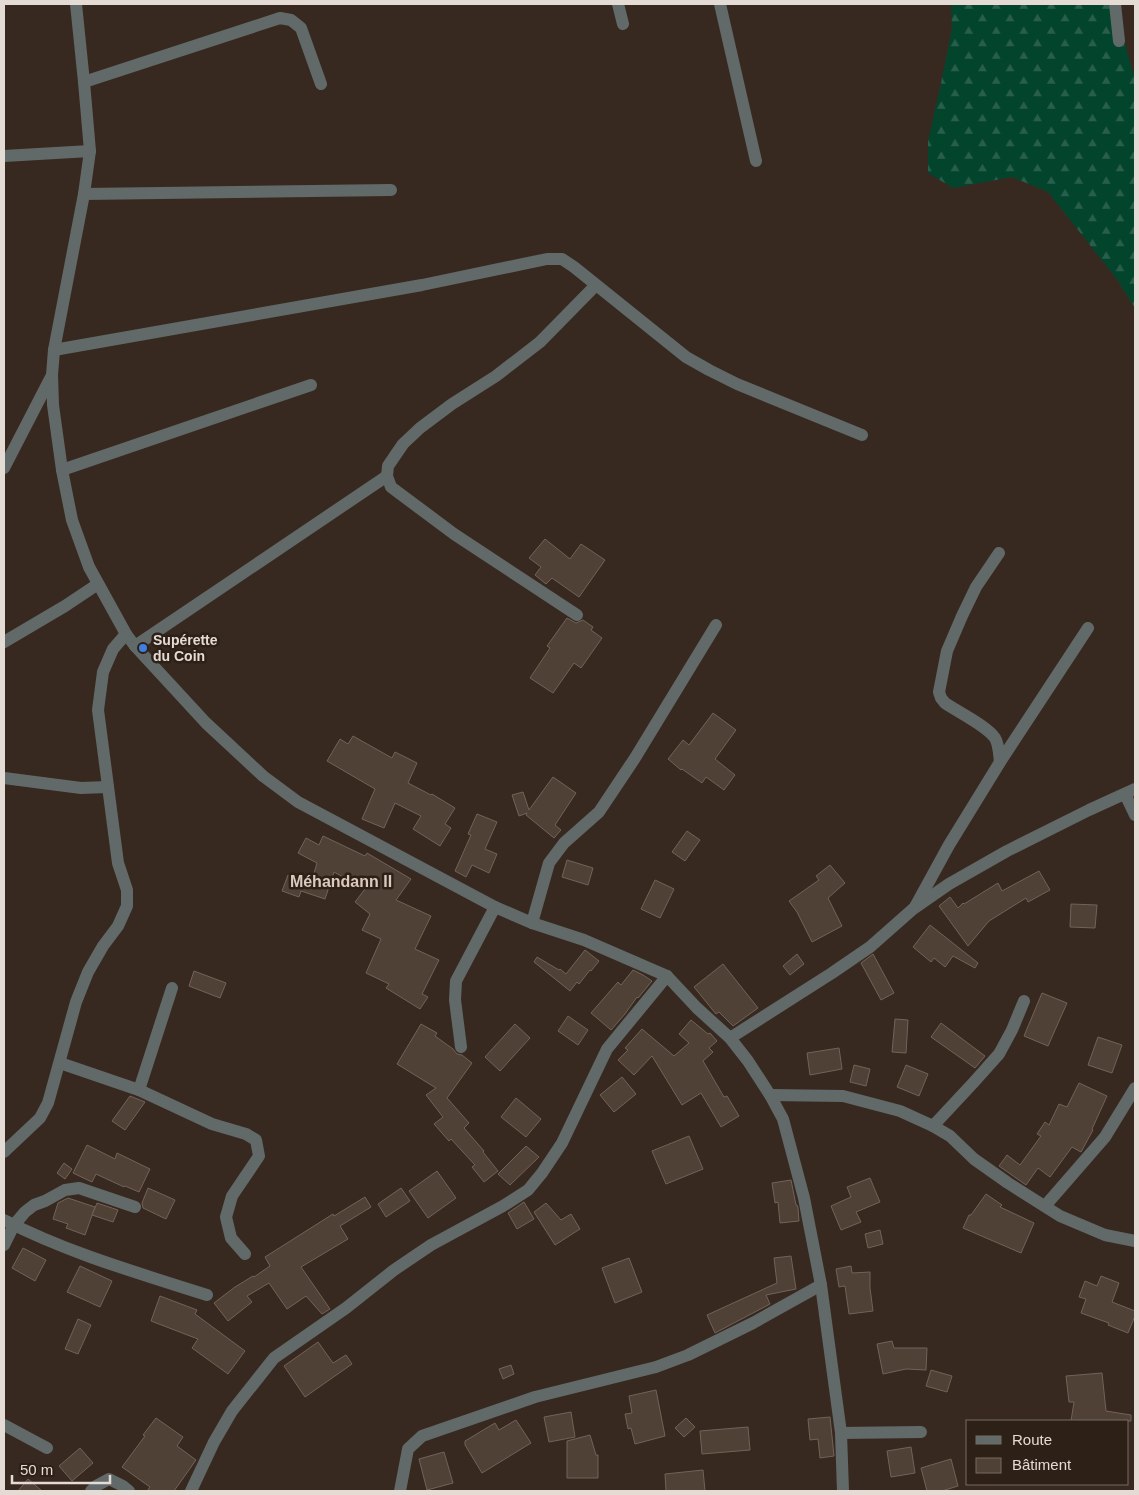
<svg xmlns="http://www.w3.org/2000/svg" width="1139" height="1495" font-family="Helvetica,sans-serif">
<style>
.forest{fill:url(#forest-firs)}
.building{fill:#504137;stroke:#726258}
.lines{fill:none;stroke-linecap:round;stroke-linejoin:round}
.minor{stroke:#616a69;stroke-width:12}
.shop-dot{fill:#3f7fe0;stroke:#2d2017;stroke-width:2}
.labels{text-anchor:middle;stroke-width:5;stroke-linejoin:round;paint-order:stroke}
.poi-label{font-size:14px;font-weight:bold;fill:#e5dbd5;stroke:#2d2017;text-anchor:start}
.quarter-label{font-size:16px;font-weight:bold;fill:#dcc9bd;stroke:#2d2017}
</style>
<defs>
<pattern id="forest-firs" width="22" height="20" patternUnits="userSpaceOnUse" patternTransform="scale(1.25)"><rect width="22" height="20" fill="#03442d"/><path d="M5 1l3.5 6h-7zM16 11l3.5 6h-7z" fill="#285e4b"/></pattern>
</defs>
<rect width="100%" height="100%" fill="#382920"/>
<path class="forest" d="M951,4H1118L1121,30L1135,79V308L1116,278L1048,192L1012,177L953,188L928,173V141L940,88L952,28Z"/>
<g class="building">
<path d="M545,539L570,559L581,544L605,560L579,597L552,578L546,584L535,575L541,567L529,558Z"/>
<path d="M567,618L576,623L583,620L593,627L591,630L602,638L581,668L574,663L553,693L530,678L550,648L547,646Z"/>
<path d="M713,713L736,730L715,759L735,775L724,790L706,777L702,783L682,769L681,770L668,759L683,740L689,745Z"/>
<path d="M353,736L392,758L395,752L417,763L408,783L431,795L432,794L455,808L445,824L451,828L440,846L413,829L421,816L395,803L384,828L362,819L375,789L327,761L340,739L348,744Z"/>
<path d="M553,777L576,793L555,825L561,830L554,838L526,815L527,813L519,816L512,795L523,792L529,810Z"/>
<path d="M477,814L497,822L485,849L497,854L489,873L472,865L466,877L455,871L471,835L468,834Z"/>
<path d="M687,831L700,840L685,861L672,852Z"/>
<path d="M323,836L365,856L367,853L411,879L396,900L431,916L415,949L439,960L422,994L428,997L420,1009L386,988L389,984L366,973L381,939L362,930L370,914L355,902L365,889L334,872L325,899L301,891L299,897L282,891L288,875L311,883L317,863L298,853L306,838L319,845Z"/>
<path d="M567,860L593,868L588,885L562,877Z"/>
<path d="M830,865L845,883L828,898L842,926L812,942L797,912L789,901L819,880L816,876Z"/>
<path d="M1039,871L1050,890L1028,902L1026,898L989,921L968,946L939,906L950,897L958,908L963,903L964,904L998,883L1002,891Z"/>
<path d="M655,880L674,889L660,918L641,909Z"/>
<path d="M1071,904L1097,905L1095,928L1070,927Z"/>
<path d="M930,925L978,963L975,968L953,956L945,967L934,958L931,962L913,947Z"/>
<path d="M585,950L599,961L591,971L590,970L579,984L577,982L570,991L534,962L537,957L559,970L560,969L566,974Z"/>
<path d="M797,954L804,964L790,975L783,966Z"/>
<path d="M873,954L894,993L881,1000L861,963Z"/>
<path d="M723,964L758,1008L733,1026L719,1012L716,1014L694,987Z"/>
<path d="M633,970L643,975L652,981L638,998L637,997L625,1014L611,1030L591,1013L618,982L621,985Z"/>
<path d="M194,971L226,983L220,998L189,986Z"/>
<path d="M1042,993L1067,1003L1048,1046L1024,1036Z"/>
<path d="M568,1016L588,1030L578,1045L558,1031Z"/>
<path d="M895,1019L908,1020L906,1053L892,1052Z"/>
<path d="M691,1020L708,1034L710,1033L717,1041L709,1048L713,1052L703,1061L724,1097L727,1096L739,1116L721,1127L701,1093L682,1105L652,1056L634,1075L618,1060L628,1050L625,1048L642,1029L674,1056L689,1043L679,1034Z"/>
<path d="M941,1023L985,1056L975,1068L931,1037Z"/>
<path d="M421,1024L437,1033L435,1036L453,1049L457,1054L462,1055L472,1063L447,1098L469,1123L464,1128L484,1151L483,1152L498,1171L484,1182L472,1167L475,1165L451,1139L449,1141L434,1124L443,1117L426,1095L436,1088L397,1064Z"/>
<path d="M515,1024L530,1038L500,1071L485,1057Z"/>
<path d="M1098,1037L1122,1045L1112,1073L1088,1065Z"/>
<path d="M839,1048L842,1069L810,1075L807,1053Z"/>
<path d="M854,1065L870,1069L866,1086L850,1082Z"/>
<path d="M906,1065L928,1074L919,1096L897,1087Z"/>
<path d="M622,1077L636,1094L614,1112L600,1095Z"/>
<path d="M1079,1083L1107,1096L1092,1129L1093,1130L1081,1152L1072,1147L1050,1177L1038,1168L1026,1185L999,1166L1007,1155L1020,1165L1041,1136L1037,1134L1045,1122L1049,1125L1059,1104L1067,1107Z"/>
<path d="M130,1096L145,1102L125,1130L112,1121Z"/>
<path d="M516,1098L541,1119L526,1137L501,1117Z"/>
<path d="M689,1136L703,1169L666,1184L652,1151Z"/>
<path d="M87,1145L115,1159L117,1153L150,1169L139,1192L125,1186L124,1187L96,1174L92,1182L73,1173Z"/>
<path d="M526,1146L539,1157L510,1185L498,1174Z"/>
<path d="M64,1163L72,1169L65,1179L57,1173Z"/>
<path d="M437,1171L456,1198L428,1218L409,1191Z"/>
<path d="M870,1178L880,1202L856,1212L861,1222L841,1230L831,1206L851,1197L847,1187Z"/>
<path d="M791,1180L796,1205H797L798,1208L799,1221L780,1223L778,1202L775,1203L772,1183Z"/>
<path d="M148,1188L175,1200L166,1219L143,1208L142,1203Z"/>
<path d="M401,1188L410,1201L386,1217L378,1204Z"/>
<path d="M986,1194L1002,1205L1000,1207L1034,1223L1021,1253L963,1228L969,1215H971Z"/>
<path d="M365,1197L371,1207L340,1226L348,1239L301,1267L330,1309L322,1314L306,1296L287,1309L269,1283L247,1296L252,1302L228,1321L214,1303L235,1287L253,1276L254,1277L270,1266L265,1257L333,1214L334,1216Z"/>
<path d="M68,1198L95,1207L85,1235L66,1228L68,1224L53,1219L58,1203Z"/>
<path d="M524,1202L534,1219L517,1229L508,1213Z"/>
<path d="M97,1203L118,1210L113,1222L92,1215Z"/>
<path d="M546,1203L561,1220L571,1214L580,1229L555,1245L534,1212Z"/>
<path d="M880,1230L883,1244L868,1248L865,1234Z"/>
<path d="M23,1248L46,1260L35,1281L12,1268Z"/>
<path d="M791,1256L796,1289L766,1295L770,1304L715,1333L707,1315L777,1283L774,1258Z"/>
<path d="M629,1258L642,1292L615,1303L602,1268Z"/>
<path d="M80,1266L112,1281L100,1307L67,1292Z"/>
<path d="M851,1266L852,1273L870,1272V1288L873,1311L849,1314L845,1286L839,1287L836,1269Z"/>
<path d="M1101,1276L1119,1283L1112,1302L1135,1311V1316L1128,1333L1108,1325L1109,1323L1081,1313L1086,1299L1079,1297L1085,1281L1097,1286Z"/>
<path d="M160,1296L197,1310L195,1314L245,1351L228,1374L192,1348L198,1339L151,1321Z"/>
<path d="M78,1319L91,1325L78,1354L65,1349Z"/>
<path d="M892,1341L894,1348H927L926,1370L906,1369L883,1374L877,1344Z"/>
<path d="M318,1342L333,1363L346,1355L352,1364L305,1397L284,1366Z"/>
<path d="M511,1365L514,1374L503,1379L499,1369Z"/>
<path d="M931,1370L952,1376L947,1392L926,1386Z"/>
<path d="M1102,1373L1106,1411L1131,1415V1421H1071L1074,1402H1069L1066,1376Z"/>
<path d="M656,1390L665,1436L635,1444L631,1428L628,1429L625,1414L632,1413L629,1396Z"/>
<path d="M571,1412L575,1437L549,1442L544,1417Z"/>
<path d="M830,1417L834,1456L820,1458L818,1439L810,1440L808,1419Z"/>
<path d="M156,1418L183,1437L177,1446L196,1460L174,1491H147L150,1487L122,1467L145,1436L143,1435Z"/>
<path d="M686,1418L695,1427L684,1437L675,1428Z"/>
<path d="M516,1420L531,1443L482,1473L465,1445V1441L495,1423L499,1430Z"/>
<path d="M748,1427L750,1450L702,1454L700,1431Z"/>
<path d="M590,1435L596,1455H598V1478H567V1441Z"/>
<path d="M911,1447L915,1473L891,1477L887,1451Z"/>
<path d="M80,1448L93,1463L72,1481L59,1466Z"/>
<path d="M444,1452L453,1483L427,1490L419,1459Z"/>
<path d="M951,1459L958,1486L942,1491H927L921,1468Z"/>
<path d="M703,1470L705,1491H666L665,1474Z"/>
<path d="M28,1479L42,1491H18Z"/>
</g>
<g class="lines">
<g class="minor">
<path d="M76,4L84,82L90,151L84,194L54,350L52,375L53,405L62,470L72,520L89,567L126,634L135,646L206,723L263,776L298,802L495,907L532,923L584,940L667,976L697,1008L730,1038L748,1061L770,1095L783,1119L804,1198L821,1285L841,1433L843,1491"/>
<path d="M618,4L623,24"/>
<path d="M720,4L756,161"/>
<path d="M1115,4L1119,41"/>
<path d="M84,82L280,18L291,20L301,28L321,84"/>
<path d="M4,156L90,151"/>
<path d="M84,194L391,190"/>
<path d="M54,350L422,285L547,259H562L574,267L686,357L709,370L737,384L862,435"/>
<path d="M4,468L51,377"/>
<path d="M62,470L311,385"/>
<path d="M999,553L976,587L962,616L947,651L939,692L941,698L945,703C958,712 987,726 995,738C999,745 999,754 1000,762"/>
<path d="M577,615L454,534L391,487L387,476L388,466L403,444L420,428L452,404L496,376L540,342L596,285"/>
<path d="M4,642L65,606L98,584"/>
<path d="M135,646L387,476"/>
<path d="M4,778L81,788L108,787"/>
<path d="M1125,794L1135,815"/>
<path d="M915,907L949,845L1000,762L1088,628"/>
<path d="M532,923L549,863L564,843L599,812L635,758L716,625"/>
<path d="M730,1038L832,973L870,947L913,909L949,884L1007,851L1089,810L1135,789"/>
<path d="M461,1047L455,1000L456,981L495,907"/>
<path d="M60,1063L139,1090L212,1124L246,1134L256,1140L259,1156L232,1196L226,1217L231,1238L245,1254"/>
<path d="M139,1090L172,988"/>
<path d="M770,1095L843,1096L900,1111L933,1126L950,1136L974,1159L1008,1183L1060,1216L1105,1235L1135,1241"/>
<path d="M933,1126L974,1082L999,1054L1012,1030L1024,1001"/>
<path d="M4,1152L40,1118L48,1103L76,1002L88,972L103,946L118,926L127,906V890L118,863L98,710L103,672L113,649L126,634"/>
<path d="M1045,1206L1105,1137L1135,1088"/>
<path d="M4,1220C68,1253 138,1273 207,1295"/>
<path d="M4,1245L14,1225L25,1212L34,1205L45,1201L65,1190L79,1188L135,1207"/>
<path d="M4,1425L47,1448"/>
<path d="M841,1433L921,1432"/>
<path d="M91,1491L96,1486L109,1479L123,1486L129,1491"/>
<path d="M191,1491L214,1442L232,1411L274,1358L346,1308L394,1270L431,1245L503,1206L528,1190L542,1173L562,1143L607,1049L667,976"/>
<path d="M400,1491L408,1449L422,1436L535,1397L656,1367L688,1355L753,1323L821,1285"/>
</g>
</g>
<circle class="shop-dot" cx="143" cy="648" r="5"/>
<g class="labels">
<g class="poi-label">
<text x="153" y="645">Supérette<tspan x="153" dy="16">du Coin</tspan></text>
</g>
<g class="quarter-label">
<text x="341" y="887">Méhandann II</text>
</g>
</g>
<rect width="1139" height="1495" fill="none" stroke="#e5dbd5" stroke-width="10"/>
<rect x="966" y="1420" width="162" height="65" fill="#2d2017" stroke="#776b63"/>
<rect x="976" y="1436" width="25" height="8" fill="#616a69" stroke="#776b63"/>
<text x="1012" y="1445" font-size="15" fill="#e5dbd5">Route</text>
<rect x="976" y="1458" width="25" height="15" fill="#504137" stroke="#776b63"/>
<text x="1012" y="1470" font-size="15" fill="#e5dbd5">Bâtiment</text>
<path d="M12 1475v8h98v-8" fill="none" stroke="#e5dbd5" stroke-width="2.5"/>
<text x="20" y="1475" font-size="15" fill="#e5dbd5" stroke="#2d2017" stroke-width="4" paint-order="stroke">50 m</text>
</svg>
